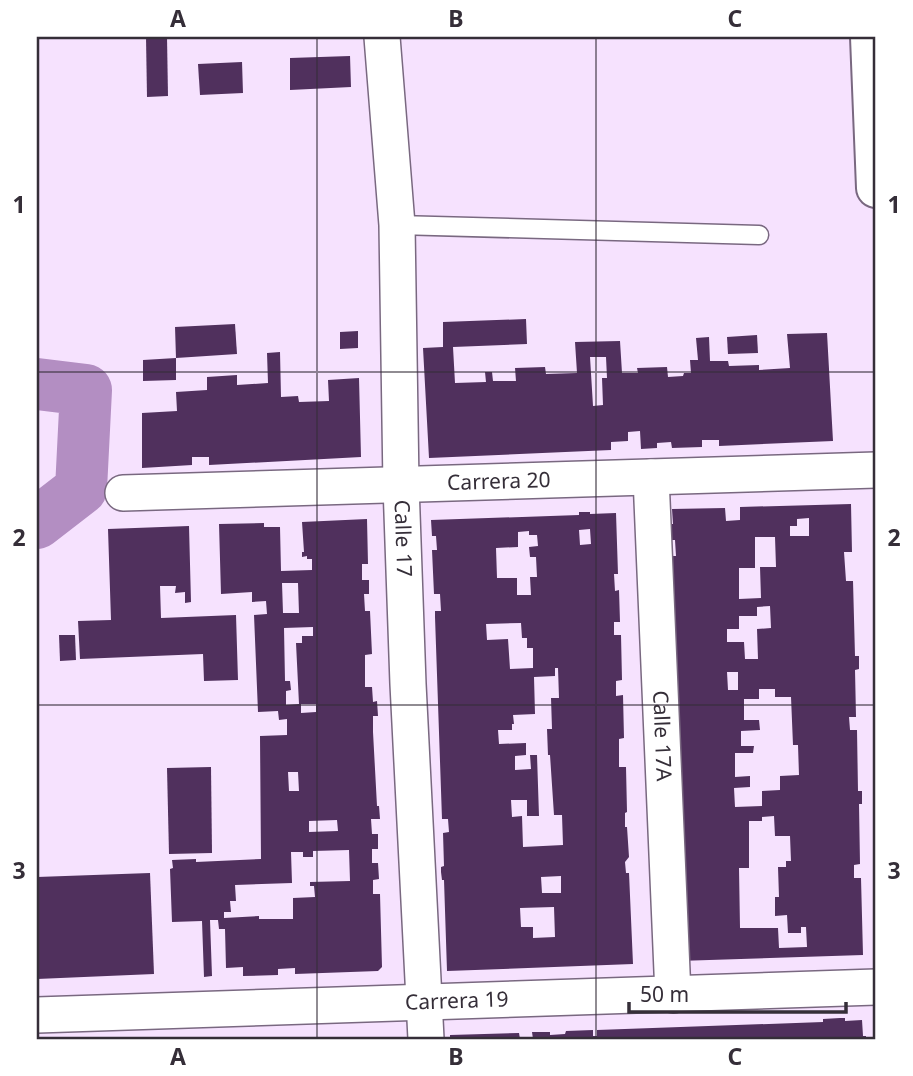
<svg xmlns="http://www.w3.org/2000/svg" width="913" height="1076" font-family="'Noto Sans',sans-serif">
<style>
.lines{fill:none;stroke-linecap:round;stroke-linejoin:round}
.river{stroke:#b38ec2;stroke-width:52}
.building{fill:#50305d;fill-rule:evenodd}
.lane-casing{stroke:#796880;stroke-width:21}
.street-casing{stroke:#796880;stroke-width:38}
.secondary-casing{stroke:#796880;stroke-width:42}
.lane{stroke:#fff;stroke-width:18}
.street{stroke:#fff;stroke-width:35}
.secondary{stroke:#fff;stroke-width:38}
.grid{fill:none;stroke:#352e38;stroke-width:2;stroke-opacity:0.55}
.labels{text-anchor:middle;stroke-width:7;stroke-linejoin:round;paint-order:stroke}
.street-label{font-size:21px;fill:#352e38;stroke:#fff}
.neatline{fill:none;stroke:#352e38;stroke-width:2.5}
.grid-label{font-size:23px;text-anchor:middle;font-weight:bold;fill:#352e38}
</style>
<rect width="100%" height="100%" fill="#f6e2fe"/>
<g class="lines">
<path class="river" d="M37,384L86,390L81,489L37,523"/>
</g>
<g class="building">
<path d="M146,37H167L168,96L147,97Z"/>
<path d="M350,56L351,87L290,90V58Z"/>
<path d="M242,62L243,93L200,95L198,64Z"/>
<path d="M526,319L527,344L453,347L455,383L486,382L485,372H492L493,381H516L515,368L545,367L546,374L577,373L575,342L620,341L622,373H638L637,368L667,367L668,377L683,376L684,373H691L690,360H698L696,338L709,337L710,361H728L729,366L759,365V370L790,368L787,334L827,333L833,441L719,446V440H702V447L672,448L671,442L657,443V448L641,449L640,431L628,432V441L611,442V450L429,458L423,348L443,347V322ZM590,357H606L607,378H602L603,405L593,406Z"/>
<path d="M235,324L237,354L176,358L175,327Z"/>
<path d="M358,331V348L340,349V332Z"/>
<path d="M757,335L758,353L728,354L727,337Z"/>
<path d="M280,352L281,397L298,396L299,402L329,401L328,380L359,378L361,457L209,465V457H192V465L142,468V413L177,411L176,392L207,390V377L237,375V385L268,383L267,353Z"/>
<path d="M176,358V380L143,381V360Z"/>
<path d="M851,504L852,552H844L846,581H853L855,656H859V669L855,670L856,717H849L850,730H857L858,791H862V804H859L860,864L854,865V878H861L863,955L678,961L669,631H676L675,616H668L667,556H676L675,540H666V524H673L672,509L725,508L726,521L740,520V507ZM809,518V536H790V526H797V519ZM755,537H775L776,567H760L761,598L739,599V568H755ZM770,606L771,628L757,629L758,659H745L744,642H727V629H739V616H757V607ZM727,672H738V690H728ZM759,689H775V697H791L793,745H798L799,775L780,776V790L762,791V806L735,807L734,788L750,787V776L735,777V753H753L754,746H741V731L760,730L759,720H744V699H759ZM774,816L775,836H790L791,861H786V867H778L779,897H775V916L787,915L788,933H801V927H806L807,947L779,948L778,928H740L739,868H749V821H762V817Z"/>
<path d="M579,512H590V514L616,513L618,574H614L615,591L619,590L620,622H614V635H621L622,680L616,681V696L623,695L624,738L619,739V767H626L627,812L625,813V827H627L629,857L625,862L626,873H629L633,964L447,971L444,880H442L441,872V867L444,866L443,833L449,832L448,819H442L435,617V611H441L440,594H434L432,550H437L436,536H432L431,520L579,515ZM590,529L591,544L580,545L579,530ZM529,531V535H537L538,546L529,547L530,557H536L537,577H530L531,595H517V578H497L496,548L518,547V532ZM521,623L522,638H527V648H533V668L510,669L508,639L487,640L486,624ZM555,668H558L559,698H551L552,729H547L548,755H550L554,815H562L563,845L523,847L522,816L512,817L511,800H527V816H539L537,755H530L531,769L515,770V756L526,755V743L499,744L498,730H512V724H514L513,715L535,714L534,677L555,676ZM561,876V893H542L541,877ZM554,907L555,937L533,938V927H521L520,908Z"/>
<path d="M367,519L368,564H362V580H369V594H364L365,611H370L372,654L365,655V687H372L373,702L377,701L378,716H373V732L377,806H379L380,819H371L372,834H378V849H372V863H378L379,879L373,880V894H380L382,967L378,971L295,974V968L278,969V975L243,976V967L226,968L225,929H219L218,920H210L212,976L204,977L202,921L172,922L170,869L173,868L172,860L196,859V862L261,859L260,736L287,735V719L279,720L278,711L258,712L254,615L267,614L266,601L252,602V592L221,594L219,524L264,523V527H280L281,571L312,570V559H307V556L302,557V552H304L302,522ZM282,583H298L299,613H283ZM313,627V636H302V643H296L299,704L286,705V691L291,690L290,681H285L284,628ZM301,704H316V712L301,713ZM288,772H298L299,791H289ZM337,820L338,831L309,832V821ZM349,850L350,881L310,882V886H314L315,897L293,898V919H259V916L224,918V912H231L230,901H236L235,885L292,883L291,852H303V857H313V851Z"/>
<path d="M189,526L191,602L185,603V592L175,593L176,586H160L161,618L236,615L238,680L204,681L203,654L80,659L78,621L111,620L108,529Z"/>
<path d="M59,635H75L76,660L60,661Z"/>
<path d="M211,767L212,853L169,854L167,768Z"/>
<path d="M150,873L154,974L37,979V877Z"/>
<path d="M840,1018H845V1021L862,1020L863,1036H866V1039H533L532,1032H550V1035L565,1034L566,1031L593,1030V1036H597V1030L823,1022V1019Z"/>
<path d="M519,1033L520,1039H450V1035Z"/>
</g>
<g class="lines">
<defs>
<path id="lane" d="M397,225L759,235"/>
<g id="street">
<path id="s1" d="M382,37L397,225L401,485L408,684L426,1039"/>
<path id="s2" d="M651,477L673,995"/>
<path id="s3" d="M123,493L876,470"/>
<path id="s4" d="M37,1015L876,987"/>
</g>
<path id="secondary" d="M870,37L876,188"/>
</defs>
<use href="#lane" class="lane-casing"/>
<use href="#street" class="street-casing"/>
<use href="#secondary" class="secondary-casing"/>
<use href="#lane" class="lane"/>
<use href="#street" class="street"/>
<use href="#secondary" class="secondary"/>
</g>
<path class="grid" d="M317,37V1039M596,37V1039M37,372H876M37,705H876"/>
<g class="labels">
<g class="street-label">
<text dy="7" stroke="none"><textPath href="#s3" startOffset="376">Carrera 20</textPath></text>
<text dy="7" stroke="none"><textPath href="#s1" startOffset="502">Calle 17</textPath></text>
<text dy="7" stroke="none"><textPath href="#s2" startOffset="259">Calle 17A</textPath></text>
<text dy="7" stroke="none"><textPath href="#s4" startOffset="420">Carrera 19</textPath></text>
</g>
</g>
<rect width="913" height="1076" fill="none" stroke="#ffffff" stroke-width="77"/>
<path d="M629 1002v10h217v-10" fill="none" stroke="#352e38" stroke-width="3.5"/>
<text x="640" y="1002" font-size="21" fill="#352e38" stroke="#ffffff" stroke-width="5" paint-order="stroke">50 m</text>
<rect x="38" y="38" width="836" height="1000" class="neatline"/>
<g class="grid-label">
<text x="178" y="27">A</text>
<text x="456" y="27">B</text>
<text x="735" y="27">C</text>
<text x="19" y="213">1</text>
<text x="894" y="213">1</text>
<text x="19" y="546">2</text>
<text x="894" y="546">2</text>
<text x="19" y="879">3</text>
<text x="894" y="879">3</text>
<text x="178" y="1065">A</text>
<text x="456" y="1065">B</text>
<text x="735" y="1065">C</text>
</g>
</svg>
